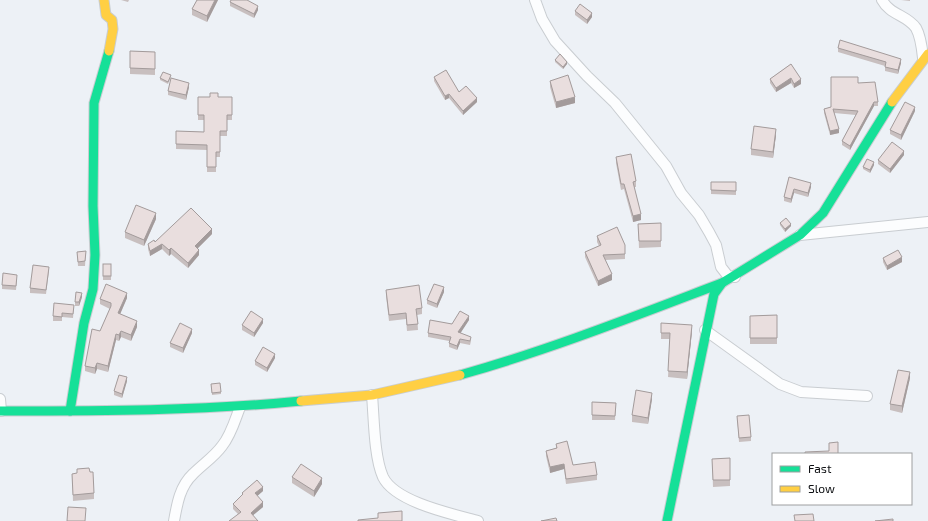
<svg xmlns="http://www.w3.org/2000/svg" width="928" height="521" font-family="'Exo 2',sans-serif">
<style>
.lines{fill:none;stroke-linecap:round;stroke-linejoin:round}
.street-casing{stroke:#c9cdd1;stroke-width:12}
.fast-casing{stroke:#c9cdd1;stroke-width:11}
.slow-casing{stroke:#c9cdd1;stroke-width:11}
.street{stroke:#fcfdfe;stroke-width:10}
.fast{stroke:#16e098;stroke-width:9}
.slow{stroke:#ffcf43;stroke-width:9}
.wall{fill:#c8bfbf}
.shaded-wall{fill:#a39b9b}
.building{fill:#e9dede;stroke:#a39b9b}
</style>
<rect width="100%" height="100%" fill="#edf1f6"/>
<g class="lines">
<defs>
<g id="street">
<path d="M535,0L542,19L555,41L587,76L615,103L666,166L681,193L699,215L709,232L716,245L721,267L728,276L735,277"/>
<path d="M882,0C890,15 907,15 916,28C921,37 922,48 923,58"/>
<path d="M800,235L928,222"/>
<path d="M705,330L780,384L801,392L867,396"/>
<path d="M372,395C374,418 374,457 383,477C395,502 452,514 478,521"/>
<path d="M0,399L1,411"/>
<path d="M174,521C177,504 180,486 193,474C203,464 214,457 222,446C231,435 235,420 240,407"/>
</g>
<g id="fast">
<path d="M460,375C549,350 635,316 722,283"/>
<path d="M0,411C101,411 201,411 301,401"/>
<path d="M70,411L84,323L93,289L95,255L93,206L94,103L109,51"/>
<path d="M667,521L714,294L722,283L800,235L823,213L892,102"/>
</g>
<g id="slow">
<path d="M104,0L106,15L112,20L113,29L109,51"/>
<path d="M892,102L928,54"/>
<path d="M301,401L372,395L460,375"/>
</g>
</defs>
<use href="#street" class="street-casing"/>
<use href="#fast" class="fast-casing"/>
<use href="#slow" class="slow-casing"/>
<use href="#street" class="street"/>
<use href="#fast" class="fast"/>
<use href="#slow" class="slow"/>
</g>
<g class="wall">
<path d="M121,0H129L128,2Z"/>
<path d="M197,0H218L207,22L192,15V9Z"/>
<path d="M901,0H910V1Z"/>
<path d="M230,2L258,10L254,18L230,6Z"/>
<path d="M575,11L592,17L587,24L575,15Z"/>
<path d="M838,48L901,63L898,74L885,71V66L838,52Z"/>
<path d="M130,51L155,52V75L130,74Z"/>
<path d="M555,60L567,64L563,69L555,62Z"/>
<path d="M791,64L801,84L794,88L791,83L776,92L770,83V79Z"/>
<path d="M171,77L168,84L160,80V78Z"/>
<path d="M434,77L459,92L477,102L463,115L449,98L445,100L434,81Z"/>
<path d="M550,81L575,103L556,108L550,87Z"/>
<path d="M858,83L878,102V106H874L850,150L842,145V141L856,115L834,113L839,133L830,135L824,113V109L831,107Z"/>
<path d="M189,87L186,100L168,95V91Z"/>
<path d="M198,97H232V120H227V136H220V157H216V172H207V150L176,149V131L204,132V120H198Z"/>
<path d="M915,111L901,140L890,134V130Z"/>
<path d="M776,135L773,158L751,155V149Z"/>
<path d="M904,155L890,173L878,164V160Z"/>
<path d="M616,157L636,181V187H634L641,220L633,222L624,189L621,190L616,163Z"/>
<path d="M874,165L870,173L863,169V167Z"/>
<path d="M789,177L811,187L808,197L794,193L791,203L784,201V197Z"/>
<path d="M711,182H736V195L711,194Z"/>
<path d="M156,219L144,246L125,238V232Z"/>
<path d="M661,223V247L639,248L638,224Z"/>
<path d="M780,223L791,226L785,232L780,225Z"/>
<path d="M212,234L198,248L199,255L188,268L171,254L169,256L162,249L150,256L148,249V244Z"/>
<path d="M597,236L625,245V259L605,260L612,280L598,286L585,257V252L599,246L597,242Z"/>
<path d="M86,251L85,266H78L77,252Z"/>
<path d="M883,258L902,262L887,270L883,262Z"/>
<rect x="103" y="264" width="8" height="16"/>
<path d="M49,271L46,294L30,293V288Z"/>
<path d="M17,279L16,290L2,289V285Z"/>
<path d="M386,290L422,308V314L417,315L418,330L407,331L406,319L389,321L386,296Z"/>
<path d="M444,292L437,308L427,304V300Z"/>
<path d="M82,297L79,306H75V302Z"/>
<path d="M127,298L120,314L137,327L131,341L121,337L119,341L116,340L108,372L97,369L95,374L85,371V366L110,309L100,304V299Z"/>
<path d="M74,305L73,318L62,317V321H53V316Z"/>
<path d="M777,315V344H750V316Z"/>
<path d="M469,320L460,333L471,341L470,345L460,343L457,350L449,347V341L428,337V333L452,324Z"/>
<path d="M263,323L254,337L242,330V325Z"/>
<path d="M692,331L687,379L668,377L670,339H661V333Z"/>
<path d="M192,333L183,353L170,347V343Z"/>
<path d="M275,358L267,372L255,365V361Z"/>
<path d="M910,378L902,413L890,410V404Z"/>
<path d="M127,381L122,398L114,395V391Z"/>
<path d="M211,384L221,392V394L212,395Z"/>
<path d="M652,399L648,424L632,422V415Z"/>
<path d="M592,402L616,403L615,420H592Z"/>
<path d="M737,416L751,437V441L739,442Z"/>
<path d="M556,444L573,465L597,475V480L566,484L564,469L550,473L546,456V451L556,448Z"/>
<path d="M730,458V486L713,487L712,459Z"/>
<path d="M90,472L94,493V499L73,501L72,474Z"/>
<path d="M292,477L322,484L314,497L292,483Z"/>
<path d="M263,491L257,496L263,507L253,515L238,514L233,509V504L242,495V493Z"/>
</g>
<g class="shaded-wall">
<path d="M215,0H218L207,22V16Z"/>
<path d="M258,6V10L254,18V14Z"/>
<path d="M592,13V17L587,24V20Z"/>
<path d="M901,59V63L898,74V70Z"/>
<path d="M567,62V64L563,69V67Z"/>
<path d="M791,78V83L776,92V88Z"/>
<path d="M801,79V84L794,88V84Z"/>
<path d="M189,83V87L186,100V95Z"/>
<path d="M449,94V98L445,100V96Z"/>
<path d="M575,97V103L556,108V102Z"/>
<path d="M477,98V102L463,115V111Z"/>
<path d="M874,102V106L850,150V146Z"/>
<path d="M915,107V111L901,140V135Z"/>
<path d="M776,129V135L773,158V152Z"/>
<path d="M839,129V133L830,135V131Z"/>
<path d="M904,151V155L890,173V169Z"/>
<path d="M874,162V165L870,173V170Z"/>
<path d="M811,183V187L808,197V193Z"/>
<path d="M794,189V193L791,203V199Z"/>
<path d="M156,213V219L144,246V240Z"/>
<path d="M641,214V220L633,222V216Z"/>
<path d="M791,224V226L785,232V229Z"/>
<path d="M212,229V234L195,251V246Z"/>
<path d="M162,244V249L150,256V251Z"/>
<path d="M171,248V254L169,256V250Z"/>
<path d="M199,250V255L188,268V263Z"/>
<path d="M902,257V262L887,270V266Z"/>
<path d="M612,274V280L598,286V281Z"/>
<path d="M444,287V292L437,308V304Z"/>
<path d="M82,293V297L79,306V302Z"/>
<path d="M127,293V298L118,319V313Z"/>
<path d="M469,316V320L458,337V332Z"/>
<path d="M263,319V323L254,337V333Z"/>
<path d="M137,321V327L131,341V335Z"/>
<path d="M692,325V331L687,379V372Z"/>
<path d="M192,329V333L183,353V348Z"/>
<path d="M121,331V337L119,341V335Z"/>
<path d="M116,334V340L108,372V366Z"/>
<path d="M460,339V343L457,350V346Z"/>
<path d="M275,354V358L267,372V368Z"/>
<path d="M97,363V369L95,374V368Z"/>
<path d="M910,372V378L902,413V406Z"/>
<path d="M127,377V381L122,398V394Z"/>
<path d="M652,393V399L648,424V418Z"/>
<path d="M564,464V469L550,473V467Z"/>
<path d="M322,478V484L314,497V491Z"/>
<path d="M263,487V491L255,498V493Z"/>
<path d="M263,502V507L251,517V513Z"/>
</g>
<g class="building">
<path d="M197,0H215L207,16L192,9Z"/>
<path d="M231,0H247L258,6L254,14L230,2Z"/>
<path d="M580,4L592,13L587,20L575,11Z"/>
<path d="M840,40L901,59L898,70L885,67L886,62L838,48Z"/>
<path d="M130,51L155,52V69L130,68Z"/>
<path d="M560,54L567,62L563,67L555,60Z"/>
<path d="M791,64L801,79L794,84L791,78L776,88L770,79Z"/>
<path d="M446,70L459,92L466,86L477,98L463,111L449,94L445,96L434,77Z"/>
<path d="M163,72L171,75L168,82L160,78Z"/>
<path d="M568,75L575,97L556,102L550,81Z"/>
<path d="M831,77H858V83L875,82L878,102H874L850,146L842,141L858,111L833,109L839,129L830,131L824,109L831,107Z"/>
<path d="M171,78L189,83L186,95L168,91Z"/>
<path d="M210,93H218V97H232V115H227V131H220V152H216V167H207V145L176,144V131L204,132V115H198V97H210Z"/>
<path d="M905,102L915,107L901,135L890,130Z"/>
<path d="M754,126L776,129L773,152L751,149Z"/>
<path d="M892,142L904,151L890,169L878,160Z"/>
<path d="M631,154L636,181L633,182L641,214L633,216L624,184H621L616,157Z"/>
<path d="M867,159L874,162L870,170L863,167Z"/>
<path d="M789,177L811,183L808,193L794,189L791,199L784,197Z"/>
<path d="M711,182H736V191L711,190Z"/>
<path d="M136,205L156,213L144,240L125,232Z"/>
<path d="M191,208L212,229L195,246L199,250L188,263L171,248L169,250L162,244L150,251L148,244L154,240L155,242Z"/>
<path d="M786,218L791,224L785,229L780,223Z"/>
<path d="M661,223V241H639L638,224Z"/>
<path d="M617,227L625,245V254L603,255L612,274L598,281L585,252L601,245L597,236Z"/>
<path d="M898,250L902,257L887,266L883,258Z"/>
<path d="M86,251L85,261L78,262L77,252Z"/>
<rect x="103" y="264" width="8" height="12"/>
<path d="M33,265L49,267L46,290L30,288Z"/>
<path d="M3,273L17,275L16,286L2,285Z"/>
<path d="M106,284L127,293L118,313L137,321L131,335L121,331L119,335L116,334L108,366L97,363L95,368L85,366L92,329L100,331L111,306V303L100,299Z"/>
<path d="M434,284L444,287L437,304L427,300Z"/>
<path d="M419,285L422,308L416,309L418,324L407,325L406,313L389,315L386,290Z"/>
<path d="M76,292L82,293L79,302H75Z"/>
<path d="M54,303L74,305L73,314L62,313V317L53,316Z"/>
<path d="M251,311L263,319L254,333L242,325Z"/>
<path d="M460,311L469,316L458,332L471,337L470,341L460,339L457,346L449,343L451,337L428,333L430,320L452,324Z"/>
<path d="M777,315V338H750V316Z"/>
<path d="M180,323L192,329L183,348L170,343Z"/>
<path d="M661,323L692,325L687,372L668,371L670,333H661Z"/>
<path d="M263,347L275,354L267,368L255,361Z"/>
<path d="M898,370L910,372L902,406L890,404Z"/>
<path d="M119,375L127,377L122,394L114,391Z"/>
<path d="M220,383L221,392L212,393L211,384Z"/>
<path d="M636,390L652,393L648,418L632,415Z"/>
<path d="M592,402L616,403L615,416L592,415Z"/>
<path d="M749,415L751,437L739,438L737,416Z"/>
<path d="M567,441L573,465L595,462L597,475L566,479L564,464L550,467L546,451L557,448L556,444Z"/>
<path d="M838,442V454H805V452L829,451V443Z"/>
<path d="M730,458V480H713L712,459Z"/>
<path d="M301,464L322,478L314,491L292,477Z"/>
<path d="M89,468L90,472H93L94,493L73,495L72,474L77,473V469Z"/>
<path d="M257,480L263,487L255,493L263,502L251,513L258,521H229L241,512L233,504L243,494L242,493Z"/>
<path d="M68,507L86,508L85,521H67Z"/>
<path d="M402,511V521H358V520L378,518V513Z"/>
<path d="M813,514L814,521H795L794,515Z"/>
<path d="M556,518L557,521H541Z"/>
<path d="M893,519V521H875Z"/>
</g>
<rect x="772" y="453" width="140" height="52" fill="#ffffff" stroke="#9e9fa0"/>
<rect x="780" y="466" width="20" height="6" fill="#16e098" stroke="#9e9fa0"/>
<text x="808" y="473" font-size="12" fill="#0d0f12">Fast</text>
<rect x="780" y="486" width="20" height="6" fill="#ffcf43" stroke="#9e9fa0"/>
<text x="808" y="493" font-size="12" fill="#0d0f12">Slow</text>
</svg>
